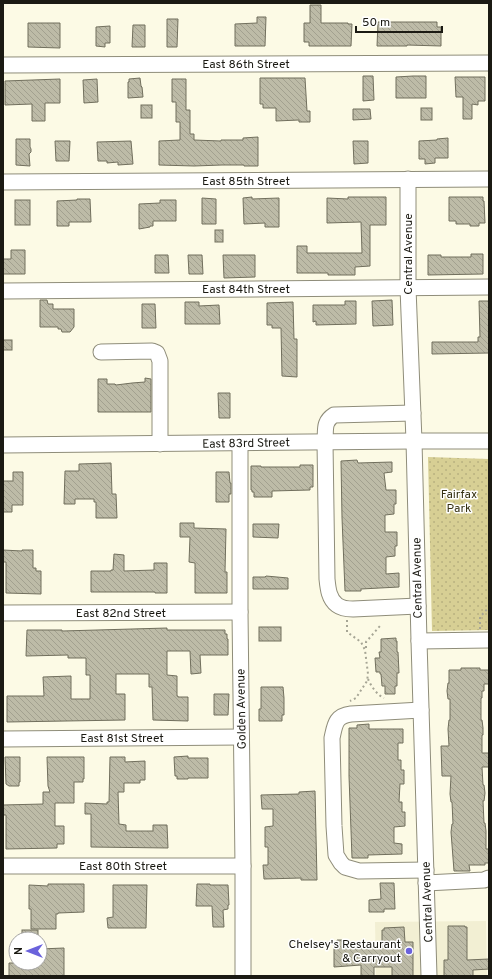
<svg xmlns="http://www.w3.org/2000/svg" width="492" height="979" font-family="Overpass,sans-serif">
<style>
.built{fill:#f2efd3}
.park{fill:url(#park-dots)}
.building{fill:url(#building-back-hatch);stroke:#716f5d}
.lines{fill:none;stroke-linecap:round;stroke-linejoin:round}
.minor-casing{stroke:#8f8d7a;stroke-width:17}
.path{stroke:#a6a595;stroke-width:2;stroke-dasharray:2 3;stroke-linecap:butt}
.minor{stroke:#fff;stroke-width:15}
.poi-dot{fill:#6a62dc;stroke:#fff;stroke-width:1.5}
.labels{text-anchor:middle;stroke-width:3;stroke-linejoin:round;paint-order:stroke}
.street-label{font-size:12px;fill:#1b1a13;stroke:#fff}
.park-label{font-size:12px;fill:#353112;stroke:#fff}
.poi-label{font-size:12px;fill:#1b1a13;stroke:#fff;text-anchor:end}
</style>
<defs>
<pattern id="park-dots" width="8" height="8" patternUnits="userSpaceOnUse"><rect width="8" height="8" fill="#d7cf94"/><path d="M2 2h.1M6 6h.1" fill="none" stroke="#b8b17f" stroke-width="1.8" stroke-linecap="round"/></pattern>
<pattern id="building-back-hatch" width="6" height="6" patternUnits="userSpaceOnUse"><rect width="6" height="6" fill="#bdbba7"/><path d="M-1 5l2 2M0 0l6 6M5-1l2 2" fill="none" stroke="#a2a08f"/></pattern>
</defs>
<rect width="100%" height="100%" fill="#fcfae5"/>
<path class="built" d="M486,921L487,976H376L375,922Z"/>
<path class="park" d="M428,457L489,459V630L432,631Z"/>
<g class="building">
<path d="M310,5H321V23H348V24H352L351,46H309V42H304V23H310Z"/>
<path d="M257,17H266L265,46H235V24L257,23Z"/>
<path d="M167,19H178L177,47H167Z"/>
<path d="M378,22H437V27H441V46L407,45V46H377Z"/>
<path d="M28,23H60V48L28,47Z"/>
<path d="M133,25H145V47H132Z"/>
<path d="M110,26V43H105V47L96,46V27Z"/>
<path d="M363,76H373L374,100L363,101Z"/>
<path d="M413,76H426V98H396V77Z"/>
<path d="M455,77H485V101H478V105L472,104V119H463V97H456Z"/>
<path d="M140,78L141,86L142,87L143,97L128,98V82H129V79Z"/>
<path d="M260,78H305L307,111H310V122H299V120L276,121V108H263V104H260Z"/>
<path d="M60,79V103H45V121H32V104L5,105V81Z"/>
<path d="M97,79L98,102L84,103L83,80Z"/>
<path d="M172,79H186V110H190V134H194V140L221,141V140H243V138L258,137V166H244V165H222L194,166L159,165V141L180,140V122H176V102H172Z"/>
<rect x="141" y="105" width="11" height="13"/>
<rect x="421" y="108" width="11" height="12"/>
<path d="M353,109H370L371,119L353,120Z"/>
<path d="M448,138V158H435V163L425,164V159H419V141L437,140V139Z"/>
<path d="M16,139H30V147L31,149V152L29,154L30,166L16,165Z"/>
<path d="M55,141H70L69,161H56Z"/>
<path d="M131,141L133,164L118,165V162L107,163V161H98L97,142Z"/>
<path d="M353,141H368V163L354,164Z"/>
<path d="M252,197V199L279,198V227H265V223L244,224L243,198Z"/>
<path d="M348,197H386V225H370V266L355,267V275H328V273H297V246H307V253H362L361,222L327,223V198L348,199Z"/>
<path d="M449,197H483V201H484L485,223H479V226H470V224H456V221H449Z"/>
<path d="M202,198L216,199V224H202Z"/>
<path d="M77,199H90L91,222H69V226H57V201L77,200Z"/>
<rect x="15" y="200" width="15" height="25"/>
<path d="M160,200H176V221H153V226H150V227L139,229V204L160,203Z"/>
<rect x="215" y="230" width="8" height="12"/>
<path d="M11,250H25V274H3V259H11Z"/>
<path d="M471,254H483V274L428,275V255H441V257H471Z"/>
<path d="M155,255H168L169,273H155Z"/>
<path d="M188,255H202L203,274H189Z"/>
<path d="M223,255H255V277L224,278Z"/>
<path d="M40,300H47L48,304H53V309H74V327L70,332H62L61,329H58V327H40Z"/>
<path d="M392,300L393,325L373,326L372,301Z"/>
<path d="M345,301H356V324L316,325V321L313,322V305H345Z"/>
<path d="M479,301H489V353L432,354V342H478V337H480Z"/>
<path d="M185,302H199V306L219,305L220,324H185Z"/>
<path d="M293,302L294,339H297V377L282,376L281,328H272V325H267V303Z"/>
<path d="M142,304H155L156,328H142Z"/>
<rect x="3" y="340" width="9" height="10"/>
<path d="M145,378L151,379V412H98V379H107V384H115L116,385L132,383L145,382Z"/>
<path d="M218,393H230V418H219Z"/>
<path d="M357,460L358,463L392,462V472L384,473L386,490H396V504H394V514L385,515V532H397V546H395V556L386,557V574L399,573V587L361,589V591H345L342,518L341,461Z"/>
<path d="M111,463L112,494H116L117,518H96V502H94V499H75V504H64L65,471H79V464Z"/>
<path d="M300,465H313V487H310V490L272,491V497H254V492H252V490H251V466H261V467H300Z"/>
<path d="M13,472H23V505H12V512H3V481H13Z"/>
<path d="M216,472H229L230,483H231V494H229V502H216Z"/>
<path d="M180,523H194V528L226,529L225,572H227V593H195V563L189,562L190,537H180Z"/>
<path d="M253,524H279L278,538L253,537Z"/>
<path d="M3,550L22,551V550H33V568H36V571H41V594L6,593V562H3Z"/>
<path d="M114,554L124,555V571L154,570V563H167V593H155V592H91V571H111V570H113Z"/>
<path d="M266,576L288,578V589H253V577H265Z"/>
<rect x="259" y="627" width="22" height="14"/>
<path d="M167,628V630H225V634H227V639H228V655H200L201,673L191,674L190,651H167V675L177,676V696H178V697H188V721L153,720L152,687H149V674H116V694H125V720L7,722V696H44L43,677L71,676V699H90V675H86V658H68V655L26,656L27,630H62V631Z"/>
<path d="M396,638V641H397V652H398L399,673H397V686H395V694H385V686H382L381,674H380V672H376L375,658H380L379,652H381V639Z"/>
<path d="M461,668H480V670H489V684H484V691H482V698H481V720H482L483,728V735H482V753H489V767H482L483,785H484L485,793L484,801H483L484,823H485L486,831V849H489V863H485V865H469L470,871H454L451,832L452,824H453L452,802H451L450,794L451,776H442L441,746H449L448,729L449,720H450V699H448L447,691L448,683H449V670H461Z"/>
<path d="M261,687H283L284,698V715H282V721H259V709H261Z"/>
<path d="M214,694H229L228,715H214Z"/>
<path d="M369,724V729H403V743H398V760H401V770H404V784H400L399,802H402V812H405V826L394,827V843L402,844V854L368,855V858H352L349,776V728H357V725Z"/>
<path d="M188,756V758H208V778H188V779H177V776H175L174,757Z"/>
<path d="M5,757H20V782H19V786H9L6,784Z"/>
<path d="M47,757H84V779H83V782H74V803H55V826H64V844H57V848L6,849V815H3V805L43,804V792H50L48,786Z"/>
<path d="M110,757H125V762L145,761V780H140V783H124V792H118L119,824L126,825V831H153V825H167L168,848L91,847V814H85V803L107,804V802H109Z"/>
<path d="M315,791L317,880H301V878L264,879L263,865H268V847H265V827L273,826V809H262L261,795L299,794V792Z"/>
<path d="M380,883H394L395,909H384V912H369V900L381,899Z"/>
<path d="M48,884H84V912L58,913V914H56V929H31V909H29V885L48,886Z"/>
<path d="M197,884H210V885H228L229,905H228V909L223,910L224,927H213L212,906H196Z"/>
<path d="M113,885H147L146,928H108L107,918L113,917Z"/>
<path d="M448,926H465V927H467V960L489,959V969L473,970V976H444V960H448Z"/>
<path d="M404,927L405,942H413V976H392V967H374V976H361V965L334,967V942H337V940H348L349,948H366V946H376V943H382V930H384V928Z"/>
<rect x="22" y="930" width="16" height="9"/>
<path d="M64,948V976H9V963H40V949Z"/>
</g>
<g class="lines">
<defs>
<g id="minor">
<path d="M3,65L489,63"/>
<path d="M408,179V288L414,441L419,641L429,976"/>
<path d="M3,182L489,179"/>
<path d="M3,291L489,287"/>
<path d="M101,352L152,351L157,353L160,361V444"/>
<path d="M413,413L334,415C323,422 326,430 325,442L327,579C328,589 329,599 337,605C341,608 348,609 353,609L418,606"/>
<path d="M240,443V612L243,866V976"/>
<path d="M3,445L414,441H489"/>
<path d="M3,613L240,612"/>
<path d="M419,641L489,640"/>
<path d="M421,710L351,714C335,716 335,725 332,738L334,826L336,855L341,863L345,867L359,871L426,870"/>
<path d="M3,739L241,737"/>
<path d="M3,866H243"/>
<path d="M426,883L484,880L489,878"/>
</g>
</defs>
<use href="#minor" class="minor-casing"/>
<g class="path">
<path d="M347,620V632L361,642L365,650L368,674L367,681L356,698L350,701"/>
<path d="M480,629V617L489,607"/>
<path d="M366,648V642L380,626"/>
<path d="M368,679C371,686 377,695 384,698"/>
</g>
<use href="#minor" class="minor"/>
</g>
<circle class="poi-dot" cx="409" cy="951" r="4"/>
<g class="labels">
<g class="street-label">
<text x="246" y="68">East 86th Street</text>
<text x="246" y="185">East 85th Street</text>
<text transform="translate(408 254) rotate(-90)" y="4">Central Avenue</text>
<text x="246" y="293">East 84th Street</text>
<text transform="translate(246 443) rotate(-1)" y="4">East 83rd Street</text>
<text transform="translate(417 578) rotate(-91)" y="4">Central Avenue</text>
<text x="121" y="617">East 82nd Street</text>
<text transform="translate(241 709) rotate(-91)" y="4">Golden Avenue</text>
<text x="122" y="742">East 81st Street</text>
<text x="123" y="870">East 80th Street</text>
<text transform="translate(427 902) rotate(-92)" y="4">Central Avenue</text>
</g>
<g class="park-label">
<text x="459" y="498">Fairfax<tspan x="459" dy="14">Park</tspan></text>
</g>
<g class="poi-label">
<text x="401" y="948">Chelsey's Restaurant<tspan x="401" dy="14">&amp; Carryout</tspan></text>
</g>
</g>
<rect width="492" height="979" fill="none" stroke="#1b1a13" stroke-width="8"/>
<g transform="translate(28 951) rotate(270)"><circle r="19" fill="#ffffff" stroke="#a4a3a1"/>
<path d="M0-3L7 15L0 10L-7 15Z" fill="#6a62dc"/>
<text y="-6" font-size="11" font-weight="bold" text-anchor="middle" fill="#1b1a13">N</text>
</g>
<path d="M356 26v6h86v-6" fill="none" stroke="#1b1a13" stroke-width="2"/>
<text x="362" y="26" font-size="12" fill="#1b1a13" stroke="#ffffff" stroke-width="3" paint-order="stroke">50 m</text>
</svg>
